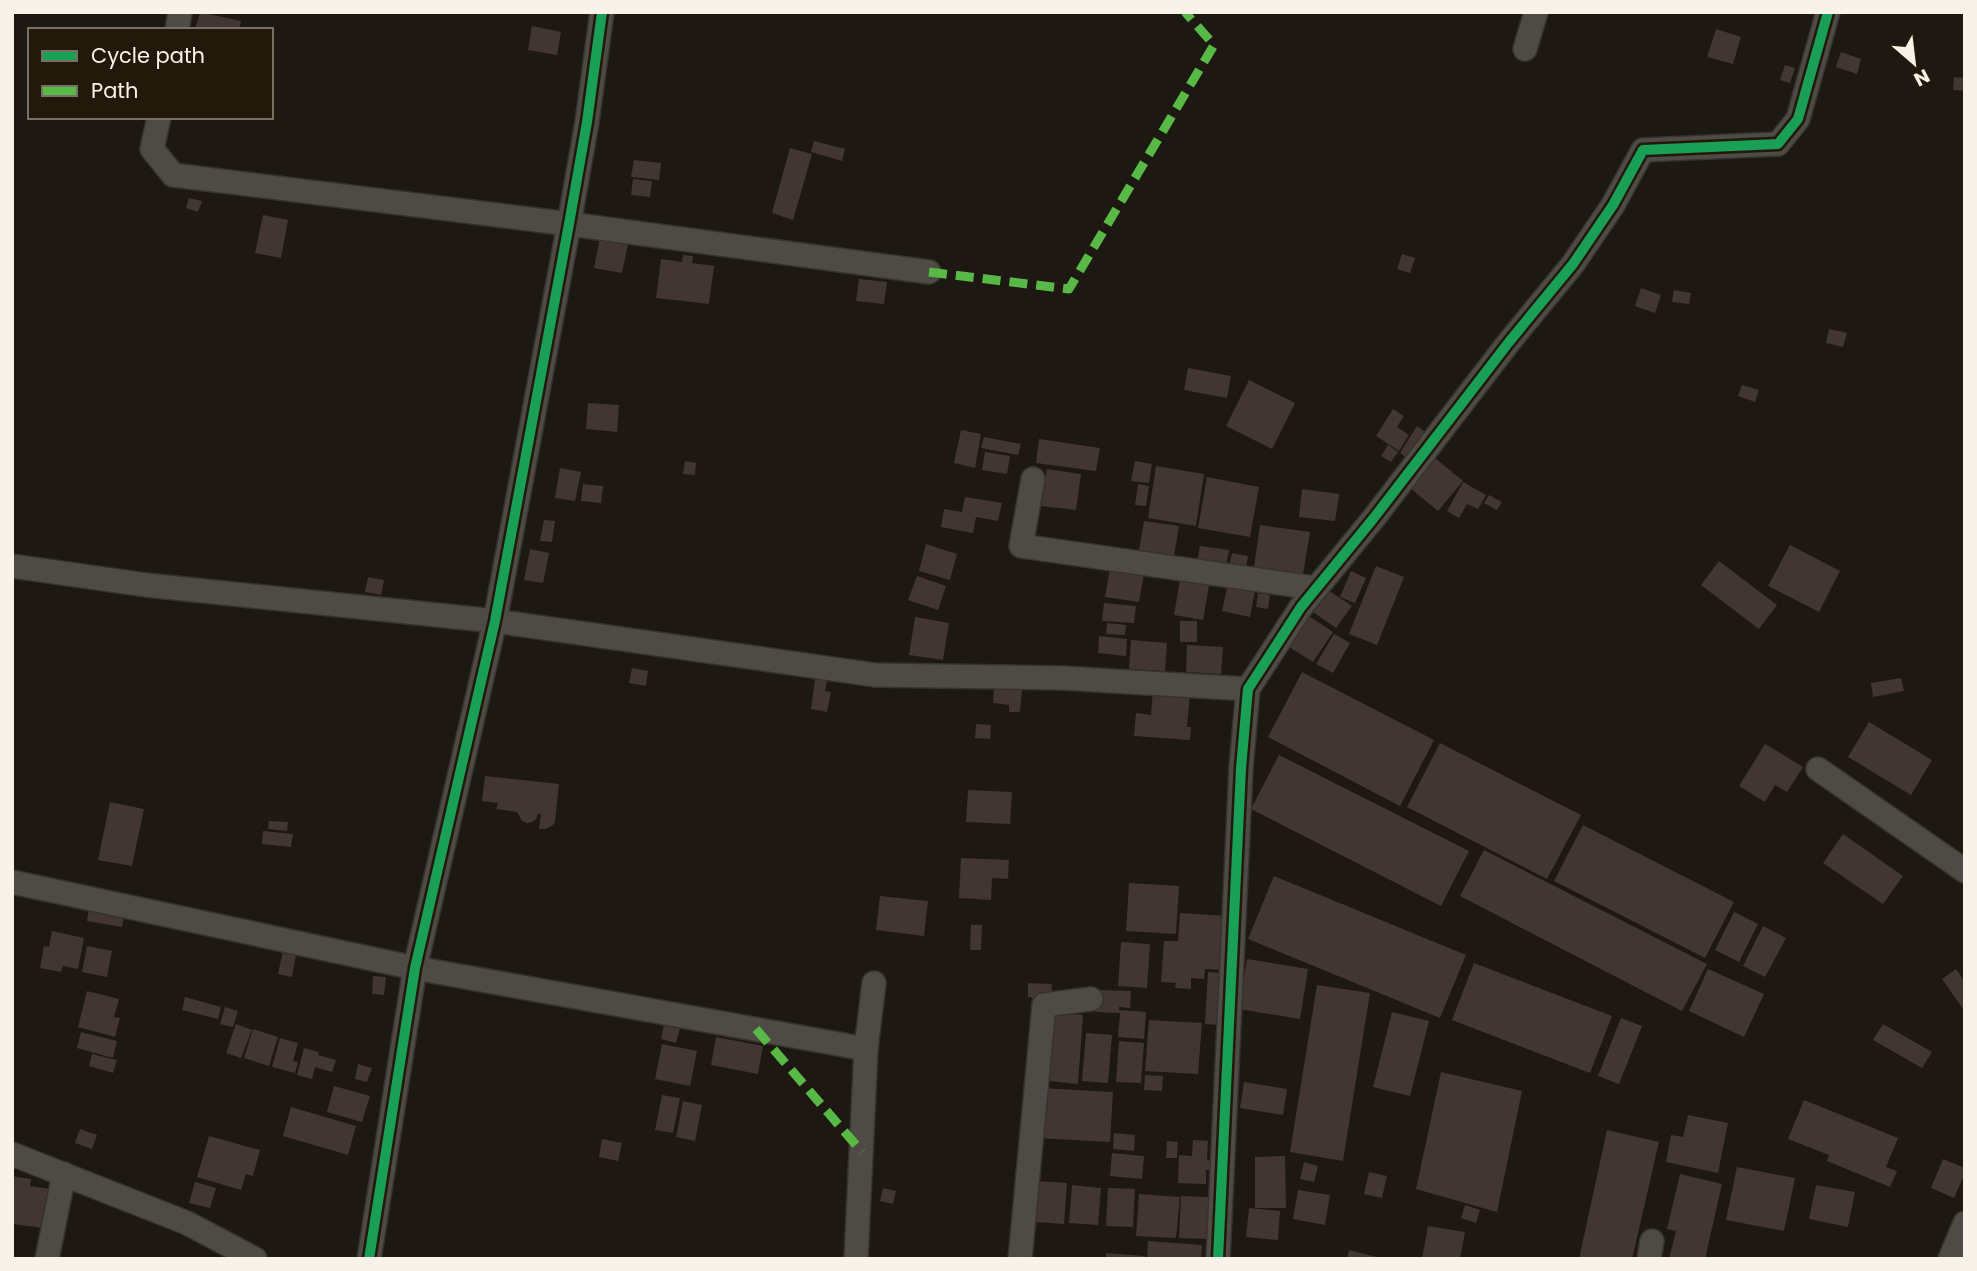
<svg xmlns="http://www.w3.org/2000/svg" width="1977" height="1271" font-family="Poppins,sans-serif">
<style>
.building{fill:#423632}
.lines{fill:none;stroke-linecap:round;stroke-linejoin:round}
.minor-casing{stroke:#36322e;stroke-width:26}
.minor{stroke:#4e4a45;stroke-width:23}
.quiet{stroke:#58b947;stroke-width:9;stroke-dasharray:18 9;stroke-linecap:butt}
.cycleway-casing{stroke:#23190b;stroke-width:15}
.cycleway{stroke:#1a9f57;stroke-width:10}
</style>
<rect width="100%" height="100%" fill="#1d1811"/>
<g class="building">
<path d="M200,12L241,21L239,30H195Z"/>
<path d="M532,26L561,32L557,55L528,50Z"/>
<path d="M1716,29L1741,37L1733,64L1707,57Z"/>
<path d="M1841,52L1861,59L1857,74L1836,67Z"/>
<path d="M1785,65L1795,68L1790,83L1780,80Z"/>
<path d="M1954,77L1965,78V91L1953,90Z"/>
<path d="M814,141L845,149L842,161L811,152Z"/>
<path d="M790,148L812,154L793,220L772,213Z"/>
<path d="M634,160L661,163L659,180L631,177Z"/>
<path d="M633,179L652,181L650,197L631,195Z"/>
<path d="M189,198L202,201L198,212L186,208Z"/>
<path d="M263,215L288,220L281,258L255,253Z"/>
<path d="M600,238L628,244L622,273L594,268Z"/>
<path d="M1402,254L1415,258L1410,273L1397,269Z"/>
<path d="M683,255L693,256L692,263L714,266L709,304L656,298L661,259L682,262Z"/>
<path d="M859,279L887,282L884,304L856,301Z"/>
<path d="M1641,288L1661,295L1655,313L1635,306Z"/>
<path d="M1674,290L1691,293L1689,304L1672,302Z"/>
<path d="M1829,329L1847,333L1843,347L1826,343Z"/>
<path d="M1188,368L1231,376L1227,398L1184,390Z"/>
<path d="M1249,380L1295,403L1272,449L1226,426Z"/>
<path d="M1742,385L1759,390L1755,402L1738,396Z"/>
<path d="M588,403L619,405L617,432L586,429Z"/>
<path d="M1393,409L1404,416L1397,427L1409,435L1399,451L1376,436Z"/>
<path d="M1417,426L1427,433L1410,460L1400,453Z"/>
<path d="M961,430L981,434L975,468L954,463Z"/>
<path d="M984,437L1021,444L1018,455L981,448Z"/>
<path d="M1039,439L1100,448L1096,471L1036,463Z"/>
<path d="M1388,445L1398,452L1391,462L1381,456Z"/>
<path d="M985,452L1010,456L1007,474L982,470Z"/>
<path d="M1435,458L1463,481L1438,511L1410,488Z"/>
<path d="M685,461L696,463L695,475L683,474Z"/>
<path d="M1135,461L1152,464L1149,483L1131,481Z"/>
<path d="M1156,466L1204,474L1196,526L1148,518Z"/>
<path d="M560,468L581,472L575,501L555,498Z"/>
<path d="M1047,469L1081,474L1076,510L1041,506Z"/>
<path d="M1207,477L1259,487L1250,537L1198,528Z"/>
<path d="M1463,482L1486,495L1478,509L1467,504L1459,518L1447,511Z"/>
<path d="M583,484L603,486L601,503L581,501Z"/>
<path d="M1138,484L1149,486L1146,506L1135,505Z"/>
<path d="M1302,489L1339,494L1335,521L1299,517Z"/>
<path d="M1489,495L1502,502L1497,510L1484,503Z"/>
<path d="M965,497L1002,503L998,521L976,517L973,533L941,527L944,509L962,512Z"/>
<path d="M544,520L555,521L552,542L540,541Z"/>
<path d="M1144,521L1179,526L1174,556L1139,550Z"/>
<path d="M1260,525L1310,532L1303,574L1254,567Z"/>
<path d="M926,544L957,554L950,580L919,571Z"/>
<path d="M1790,545L1840,571L1819,612L1768,586Z"/>
<path d="M1200,546L1229,550L1226,566L1197,562Z"/>
<path d="M530,549L549,553L543,583L524,580Z"/>
<path d="M1232,553L1248,556L1246,569L1229,567Z"/>
<path d="M1719,561L1777,605L1759,629L1701,585Z"/>
<path d="M1111,563L1145,568L1139,602L1105,597Z"/>
<path d="M1376,566L1404,577L1377,645L1349,634Z"/>
<path d="M1351,571L1366,578L1355,603L1340,597Z"/>
<path d="M1181,574L1210,580L1203,620L1174,615Z"/>
<path d="M917,576L946,586L938,610L908,600Z"/>
<path d="M368,577L384,580L381,595L365,592Z"/>
<path d="M1229,579L1256,585L1250,617L1222,611Z"/>
<path d="M1328,590L1352,606L1336,628L1313,612Z"/>
<path d="M1258,593L1270,595L1268,609L1256,607Z"/>
<path d="M1104,603L1136,606L1134,623L1102,621Z"/>
<path d="M1309,616L1333,632L1313,662L1289,647Z"/>
<path d="M915,617L949,623L943,660L909,655Z"/>
<rect x="1180" y="621" width="17" height="21"/>
<path d="M1107,623L1126,625L1125,635L1106,634Z"/>
<path d="M1334,634L1350,643L1333,673L1316,664Z"/>
<path d="M1099,636L1127,639L1126,656L1098,653Z"/>
<path d="M1131,640L1167,643L1165,671L1129,669Z"/>
<path d="M1187,645L1223,647L1221,674L1186,672Z"/>
<path d="M632,668L648,671L646,686L629,683Z"/>
<path d="M1302,672L1434,740L1400,806L1268,737Z"/>
<path d="M1901,678L1904,691L1873,697L1871,683Z"/>
<path d="M815,679L827,681L825,691L831,692L827,712L811,709Z"/>
<path d="M994,688L1022,690L1020,712H1009V705L993,703Z"/>
<path d="M1153,689L1190,692L1187,727H1191L1190,740L1134,736L1136,713L1151,715Z"/>
<path d="M1869,722L1932,760L1911,795L1848,757Z"/>
<path d="M976,724L991,725L990,739L975,738Z"/>
<path d="M1440,743L1581,815L1547,879L1407,807Z"/>
<path d="M1765,744L1803,767L1787,792L1775,785L1765,802L1739,786Z"/>
<path d="M1279,755L1469,851L1441,906L1251,809Z"/>
<path d="M485,776L559,784L555,822L553,825L546,829H539L541,814H538L536,819L532,822L527,823L522,821L517,812L496,809L498,803L482,801Z"/>
<path d="M968,790L1012,792L1010,824L966,822Z"/>
<path d="M110,802L144,809L132,866L98,860Z"/>
<path d="M269,821L288,822L287,831L268,829Z"/>
<path d="M1583,825L1734,902L1705,958L1554,881Z"/>
<path d="M263,831L293,834L291,847L262,844Z"/>
<path d="M1843,834L1903,876L1883,904L1823,863Z"/>
<path d="M1484,850L1707,964L1682,1011L1460,896Z"/>
<path d="M961,858L1009,860L1008,879L992,878L991,900L959,898Z"/>
<path d="M1274,876L1466,955L1440,1018L1248,939Z"/>
<path d="M1129,883L1179,886L1176,934L1126,931Z"/>
<path d="M880,896L928,901L924,936L876,930Z"/>
<path d="M89,908L124,915L122,927L87,921Z"/>
<path d="M1734,912L1758,924L1739,962L1715,950Z"/>
<path d="M1180,913L1226,916L1222,970L1205,969L1204,979L1191,978V989L1175,988L1176,983L1161,982L1164,941H1178Z"/>
<path d="M971,925H982L981,950H970Z"/>
<path d="M1763,926L1786,938L1765,977L1743,966Z"/>
<path d="M52,931L84,938L78,969L63,966L61,972L40,968L44,946L49,947Z"/>
<path d="M1121,942L1150,944L1147,988L1118,986Z"/>
<path d="M87,946L112,951L107,977L82,972Z"/>
<path d="M284,946L297,949L292,977L278,974Z"/>
<path d="M1247,959L1308,969L1300,1019L1239,1009Z"/>
<path d="M1474,963L1612,1016L1590,1073L1452,1020Z"/>
<path d="M1708,969L1764,994L1744,1037L1689,1011Z"/>
<path d="M1956,969L1965,982V1008L1963,1009L1942,979Z"/>
<path d="M1208,972L1222,973L1219,1025L1205,1024Z"/>
<path d="M373,976L386,977L384,995L372,994Z"/>
<path d="M1028,983L1052,984L1051,998L1035,1003L1031,997H1028Z"/>
<path d="M1317,985L1370,993L1343,1161L1290,1152Z"/>
<path d="M1097,990L1131,991L1130,1008L1119,1007V1010L1146,1012L1144,1039L1118,1037L1120,1013L1096,1012Z"/>
<path d="M87,991L119,999L114,1017L120,1018L115,1037L78,1027Z"/>
<path d="M185,997L221,1007L218,1019L182,1010Z"/>
<path d="M225,1007L238,1011L233,1027L220,1024Z"/>
<path d="M1392,1012L1429,1021L1410,1096L1373,1087Z"/>
<path d="M1055,1013L1083,1015L1078,1084L1049,1081Z"/>
<path d="M1621,1018L1642,1026L1619,1084L1598,1076Z"/>
<path d="M1149,1020L1202,1023L1198,1074L1145,1071Z"/>
<path d="M236,1024L252,1030L241,1058L226,1053Z"/>
<path d="M1883,1024L1932,1052L1922,1068L1873,1040Z"/>
<path d="M664,1025L680,1028L676,1043L661,1039Z"/>
<path d="M253,1029L278,1037L269,1066L244,1058Z"/>
<path d="M81,1032L117,1041L113,1058L77,1048Z"/>
<path d="M1086,1033L1112,1035L1108,1083L1082,1081Z"/>
<path d="M716,1037L763,1046L758,1074L711,1065Z"/>
<path d="M280,1038L298,1043L293,1061L298,1062L295,1073L272,1067Z"/>
<path d="M1119,1041L1144,1043L1141,1083L1116,1082Z"/>
<path d="M662,1044L697,1051L690,1086L655,1079Z"/>
<path d="M304,1048L319,1052L318,1055L336,1060L332,1072L315,1067L312,1079L297,1075Z"/>
<path d="M92,1054L117,1060L113,1073L89,1066Z"/>
<path d="M358,1064L372,1068L367,1082L355,1079Z"/>
<path d="M1441,1072L1522,1091L1497,1212L1416,1189Z"/>
<path d="M1145,1075L1163,1076L1162,1091L1144,1090Z"/>
<path d="M1244,1082L1287,1089L1283,1115L1240,1108Z"/>
<path d="M334,1086L370,1096L362,1122L327,1112Z"/>
<path d="M1041,1088L1113,1092L1110,1142L1037,1138Z"/>
<path d="M662,1095L680,1098L673,1133L655,1130Z"/>
<path d="M1804,1100L1898,1138L1886,1167L1897,1171L1890,1187L1827,1161L1829,1155L1788,1139Z"/>
<path d="M683,1101L702,1105L695,1141L676,1137Z"/>
<path d="M291,1107L356,1126L348,1155L283,1136Z"/>
<path d="M1688,1115L1728,1123L1718,1173L1666,1162L1671,1135L1683,1137Z"/>
<path d="M80,1129L97,1135L92,1149L75,1143Z"/>
<path d="M1607,1130L1659,1142L1632,1259H1579Z"/>
<path d="M1114,1133L1135,1135L1134,1151L1113,1149Z"/>
<path d="M209,1136L260,1150L253,1176L246,1174L241,1190L197,1177Z"/>
<path d="M602,1139L622,1143L618,1161L599,1157Z"/>
<path d="M1193,1140L1208,1141L1207,1160H1211V1170H1206V1184L1178,1183L1179,1155L1192,1156Z"/>
<path d="M1167,1141L1178,1142L1177,1158H1166Z"/>
<path d="M1112,1153L1144,1156L1142,1179L1110,1176Z"/>
<path d="M1285,1156L1286,1208H1255V1157Z"/>
<path d="M1943,1159L1965,1168V1173L1954,1198L1931,1188Z"/>
<path d="M1304,1162L1318,1166L1314,1182L1300,1179Z"/>
<path d="M1737,1167L1795,1178L1784,1231L1726,1220Z"/>
<path d="M1369,1172L1387,1176L1382,1198L1364,1194Z"/>
<path d="M1680,1174L1722,1184L1705,1259H1669L1676,1231L1667,1229Z"/>
<path d="M12,1176L31,1179L30,1186L50,1189L44,1228L12,1224Z"/>
<path d="M1037,1181L1067,1183L1064,1224L1034,1222Z"/>
<path d="M195,1182L216,1188L210,1208L189,1203Z"/>
<path d="M1072,1185L1101,1188L1098,1225L1069,1223Z"/>
<path d="M1816,1185L1855,1192L1848,1227L1809,1219Z"/>
<path d="M883,1188L896,1191L893,1204L880,1201Z"/>
<path d="M1108,1188L1135,1189L1133,1227L1106,1226Z"/>
<path d="M1298,1190L1330,1195L1325,1225L1293,1219Z"/>
<path d="M1139,1194L1180,1197L1176,1238L1136,1236Z"/>
<path d="M1181,1196L1209,1197L1207,1239L1179,1238Z"/>
<path d="M1465,1205L1480,1210L1476,1223L1461,1218Z"/>
<path d="M1249,1208L1280,1211L1278,1240L1246,1237Z"/>
<path d="M1428,1226L1465,1232L1460,1259H1422Z"/>
<path d="M1148,1241L1202,1245L1201,1259H1147Z"/>
<path d="M1349,1250L1381,1258V1259H1347Z"/>
<path d="M1106,1253L1145,1256V1259H1106Z"/>
</g>
<g class="lines">
<defs>
<g id="minor">
<path d="M177,30L180,12"/>
<path d="M1525,49L1536,12"/>
<path d="M159,117L152,149L173,175L569,224L929,272"/>
<path d="M1033,479L1021,546L1315,588"/>
<path d="M12,566L146,585L495,621L875,675L1062,678L1248,689"/>
<path d="M1818,769L1965,871"/>
<path d="M12,882L415,968L866,1049"/>
<path d="M12,1154L187,1223L255,1259"/>
<path d="M47,1259L64,1174"/>
<path d="M369,1259L415,968L495,621L569,224L587,122L602,12"/>
<path d="M856,1259L866,1049L874,983"/>
<path d="M1020,1259L1044,1005L1091,999"/>
<path d="M1218,1259L1241,768L1248,689L1301,607L1373,519L1509,342L1573,264L1613,205L1643,150L1778,144L1798,119L1828,12"/>
<path d="M1649,1259L1652,1241"/>
<path d="M1950,1259L1965,1223"/>
</g>
</defs>
<use href="#minor" class="minor-casing"/>
<use href="#minor" class="minor"/>
<g class="quiet">
<path d="M929,272L1069,289L1214,45L1185,12"/>
<path d="M756,1029L862,1152"/>
</g>
<defs>
<g id="cycleway">
<path d="M369,1259L415,968L495,621L569,224L587,122L602,12"/>
<path d="M1218,1259L1241,768L1248,689L1301,607L1373,519L1509,342L1573,264L1613,205L1643,150L1778,144L1798,119L1828,12"/>
</g>
</defs>
<use href="#cycleway" class="cycleway-casing"/>
<use href="#cycleway" class="cycleway"/>
</g>
<rect width="1977" height="1271" fill="none" stroke="#f9f2e9" stroke-width="28"/>
<rect x="28" y="28" width="245" height="91" fill="#23190b" stroke="#797064" stroke-width="2"/>
<rect x="42" y="51" width="35" height="10" fill="#1a9f57" stroke="#797064" stroke-width="2"/>
<text x="91" y="63" font-size="21" fill="#f9f2e9">Cycle path</text>
<rect x="42" y="86" width="35" height="10" fill="#58b947" stroke="#797064" stroke-width="2"/>
<text x="91" y="98" font-size="21" fill="#f9f2e9">Path</text>
<g transform="translate(1914 63) rotate(152)" stroke="#23190b" stroke-width="5" paint-order="stroke">
<path d="M0-5L12 26L0 18L-12 26Z" fill="#f9f2e9"/>
<text y="-10" font-size="19" font-weight="bold" text-anchor="middle" fill="#f9f2e9">N</text>
</g>
</svg>
